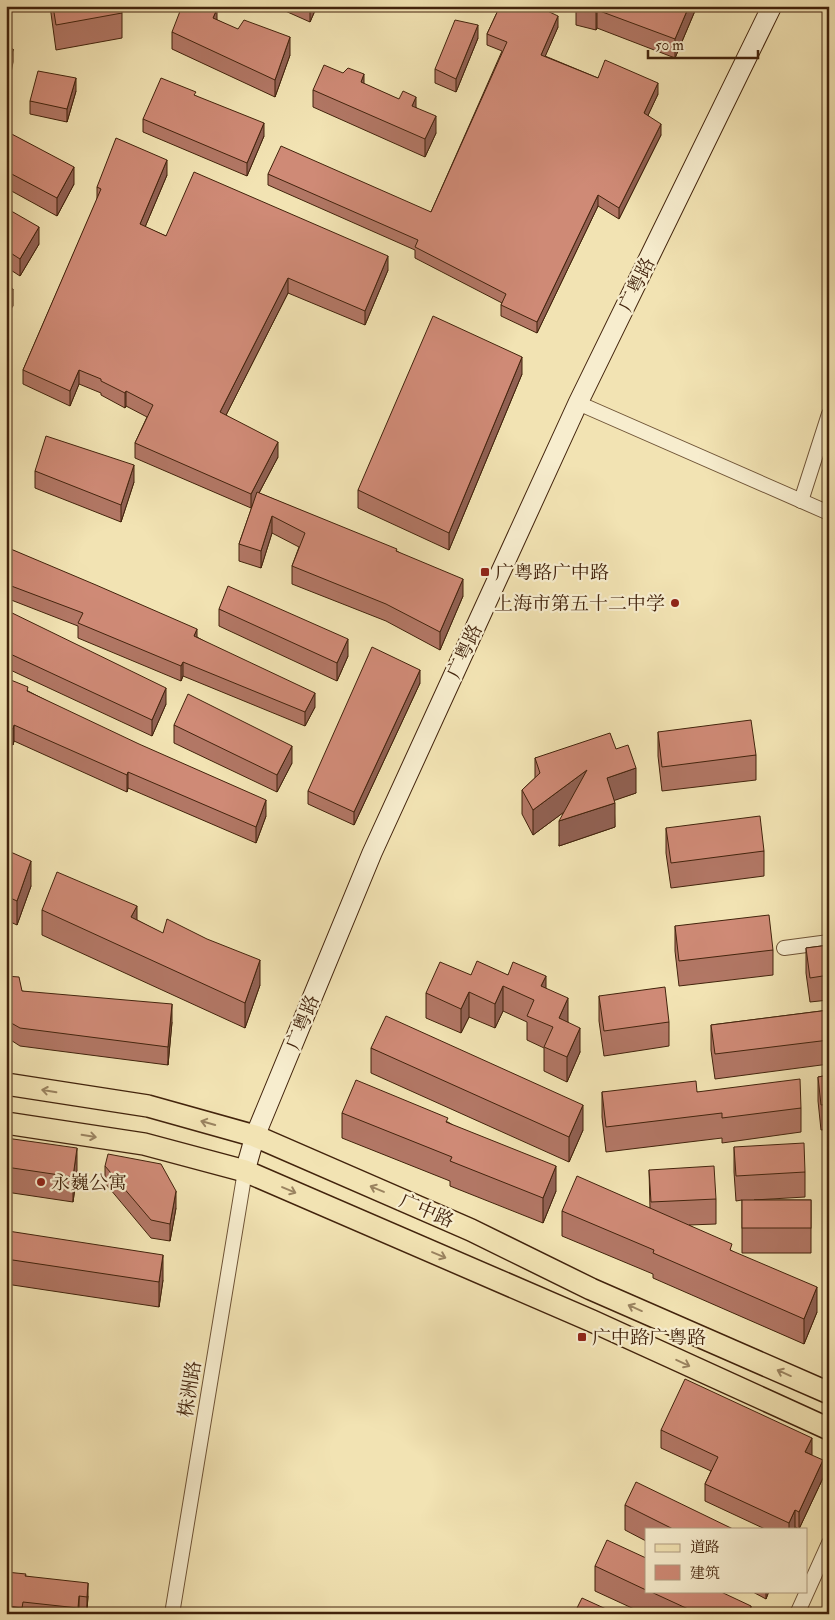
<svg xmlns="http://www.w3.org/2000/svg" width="835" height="1620" font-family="'IM FELL Double Pica','Noto Serif SC',serif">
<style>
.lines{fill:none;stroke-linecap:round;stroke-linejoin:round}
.minor-casing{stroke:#6e5336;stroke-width:16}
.secondary-casing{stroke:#42230c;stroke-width:21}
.primary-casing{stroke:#42230c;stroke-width:24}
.minor{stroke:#f7edce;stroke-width:14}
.secondary{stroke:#f7edce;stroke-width:19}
.primary{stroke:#f2e3b3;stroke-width:21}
.wall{fill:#b27765;stroke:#42230c}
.shaded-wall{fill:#916153;stroke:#42230c}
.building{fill:#cf8a76;stroke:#42230c}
.oneway{stroke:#9a8360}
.poi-dot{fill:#8f2418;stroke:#f7edce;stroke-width:2}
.labels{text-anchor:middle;stroke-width:4.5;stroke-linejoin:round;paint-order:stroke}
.street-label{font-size:19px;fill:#42230c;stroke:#f7edce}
.poi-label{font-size:19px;fill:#42230c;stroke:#f7edce;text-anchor:start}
</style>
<rect width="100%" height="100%" fill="#f2e3b3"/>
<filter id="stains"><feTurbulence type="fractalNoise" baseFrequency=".004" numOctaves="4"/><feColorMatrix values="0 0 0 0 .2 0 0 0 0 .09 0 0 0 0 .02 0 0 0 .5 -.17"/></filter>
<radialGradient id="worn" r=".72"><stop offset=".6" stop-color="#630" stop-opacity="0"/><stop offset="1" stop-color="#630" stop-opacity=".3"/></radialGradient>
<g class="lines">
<defs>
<g id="minor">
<path d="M578,403L829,513"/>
<path d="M801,501L829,414"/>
<path d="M784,948L829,942"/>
<path d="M172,1614L245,1171"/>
<path d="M797,1614L829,1543"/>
</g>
<path id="secondary" d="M245,1171L255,1136L372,853L578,403L772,6"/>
<g id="primary">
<path d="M6,1084L148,1106L255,1136L471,1230L591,1289L829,1393"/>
<path d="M6,1123L144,1144L245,1171L592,1321L829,1429"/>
</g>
</defs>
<use href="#minor" class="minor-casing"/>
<use href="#secondary" class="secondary-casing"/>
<use href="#primary" class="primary-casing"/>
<use href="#minor" class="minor"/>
<use href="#secondary" class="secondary"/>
<use href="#primary" class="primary"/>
</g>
<g class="wall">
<path d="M50,6H120L122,13V38L56,50Z"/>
<path d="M274,6H317L310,22Z"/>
<path d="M500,6H544L543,9L558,27L545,56L598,78L658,94L648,115L661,135L619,219L598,206L537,333L501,316V305L502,303L415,258V250L268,185V174L431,212L502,51L487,45V34Z"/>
<path d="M576,6H697L675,58L597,28L596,30L576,25Z"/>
<path d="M217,20L290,55L275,97L172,49V32Z"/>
<path d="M478,38L456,92L435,83V69Z"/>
<path d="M364,84L416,107L436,133L425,157L313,107V90Z"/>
<path d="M76,91L67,122L30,114V101Z"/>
<path d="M196,96L264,136L247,176L143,132V119Z"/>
<path d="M6,131L74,184L57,216L6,188Z"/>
<path d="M167,175L145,227L166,236L388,270L365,325L288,293L226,415L278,457L259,493L397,551L463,596L440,650L386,621L292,584V566L299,547L272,533L261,568L239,561V544L253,504L251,508L135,458V443L147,417L126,406L125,408L101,395V393L79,384L70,406L23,384V370L97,200V187Z"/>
<path d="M6,208L39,244L20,276L6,267Z"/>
<path d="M522,374L449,550L358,508V490Z"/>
<path d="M35,471L134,482L121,522L35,488Z"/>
<path d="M6,547L197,637L315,707L305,726L183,676L181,681L78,638V626L6,598Z"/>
<path d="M219,609L348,656L337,681L219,626Z"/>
<path d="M6,610L166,704L152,736L6,668Z"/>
<path d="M6,678L28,691L266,816L256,843L128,788L127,792L14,741L13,745L6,742Z"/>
<path d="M420,683L354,825L308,804V791Z"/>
<path d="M174,725L292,763L277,792L174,743Z"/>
<path d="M658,732L756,755V780L662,791L658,756Z"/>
<path d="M616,749L636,793L614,800L615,827L559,846L564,812L533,835L522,814V790L535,778V758Z"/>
<path d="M666,828L764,851V876L671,888L666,853Z"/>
<path d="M6,850L31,886L17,925L6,920Z"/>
<path d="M42,910L137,920L260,985L245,1028L42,935Z"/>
<path d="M675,926L773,950V975L679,986L675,951Z"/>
<path d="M829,945V1000L810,1002L806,973V948Z"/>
<path d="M471,975H508L546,988L568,1022L580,1052L567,1082L544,1071V1048L527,1040V1022L503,1011L495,1028L469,1017L461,1033L426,1018V993Z"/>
<path d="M6,976L22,991L172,1022L168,1065L20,1046L6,1037Z"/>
<path d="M599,996L669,1022V1046L604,1056L599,1021Z"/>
<path d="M829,1010V1064L715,1079L711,1050V1025Z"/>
<path d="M371,1048L583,1130L569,1162L371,1073Z"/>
<path d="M829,1075V1129L821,1130L818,1101V1077Z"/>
<path d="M602,1092H697L801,1108V1132L722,1143V1138L606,1152L602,1117Z"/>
<path d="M342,1113L448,1122L556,1191L543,1223L450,1186V1181L342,1138Z"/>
<path d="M6,1138L77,1173L73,1202L6,1192Z"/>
<path d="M826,1141H829V1192L826,1166Z"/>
<path d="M734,1147L805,1172V1197L754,1200H811V1253H742V1200L736,1201L734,1172Z"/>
<path d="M105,1166L176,1208L170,1241L151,1238L105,1183Z"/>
<path d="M649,1170L716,1199V1224L689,1225L732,1251L817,1312L804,1344L653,1278V1274L562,1236V1211L650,1208Z"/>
<path d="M6,1241L163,1280L159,1307L6,1284Z"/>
<path d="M661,1430L811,1455L823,1478L799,1529L795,1527L794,1529H765L705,1501V1484L711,1471L661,1448Z"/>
<path d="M625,1505L733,1529H646V1541L625,1530Z"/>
<path d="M646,1558V1591H719L751,1614H645L595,1591V1566Z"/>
<path d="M6,1572L26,1576L88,1596L87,1610L79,1609V1614H6Z"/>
<path d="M751,1591H769L766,1599Z"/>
</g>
<g class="shaded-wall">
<path d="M310,6H317L310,22Z"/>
<path d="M689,6H697L675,58V39Z"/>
<path d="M217,9V26L213,18Z"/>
<path d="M597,10V28L596,30V12Z"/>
<path d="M558,16V27L541,66V55Z"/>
<path d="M478,25V38L456,92V79Z"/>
<path d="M290,37V55L275,97V80Z"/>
<path d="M13,49V62L6,101V88Z"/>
<path d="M364,74V92L361,82Z"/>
<path d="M76,78V91L67,122V109Z"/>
<path d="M658,83V94L644,124V113Z"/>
<path d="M416,97V114L412,106Z"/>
<path d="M436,116V133L425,157V139Z"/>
<path d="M264,123V136L247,176V163Z"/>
<path d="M661,124V135L619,219V208Z"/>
<path d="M167,160V175L140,239V224Z"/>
<path d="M74,167V184L57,216V198Z"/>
<path d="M598,195V206L537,333V322Z"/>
<path d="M39,227V244L20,276V259Z"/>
<path d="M388,256V270L365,325V311Z"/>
<path d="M288,278V293L220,427V412Z"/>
<path d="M13,289V306L6,316V298Z"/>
<path d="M522,357V374L449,550V533Z"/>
<path d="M79,370V384L70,406V391Z"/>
<path d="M126,391V406L125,408V393Z"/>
<path d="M278,442V457L251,508V494Z"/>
<path d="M134,465V482L121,522V505Z"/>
<path d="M272,516V533L261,568V551Z"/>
<path d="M463,579V596L440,650V632Z"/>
<path d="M197,629V643L194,636Z"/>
<path d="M348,639V656L337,681V663Z"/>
<path d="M183,662V676L181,681V666Z"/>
<path d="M420,670V683L354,825V812Z"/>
<path d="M166,688V704L152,736V720Z"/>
<path d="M315,693V707L305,726V712Z"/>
<path d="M14,725V741L13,745V729Z"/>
<path d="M292,746V763L277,792V775Z"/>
<path d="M636,768V793L607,803V778Z"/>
<path d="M587,770V795L533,835V810Z"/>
<path d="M128,772V788L127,792V775Z"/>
<path d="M266,800V816L256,843V827Z"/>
<path d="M615,803V827L559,846V821Z"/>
<path d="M31,861V886L17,925V901Z"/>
<path d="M137,906V930L131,917Z"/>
<path d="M260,960V985L245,1028V1003Z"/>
<path d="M546,976V1001L541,986Z"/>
<path d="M503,986V1011L495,1028V1004Z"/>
<path d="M469,992V1017L461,1033V1009Z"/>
<path d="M568,998V1023L559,1018Z"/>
<path d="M172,1004V1022L168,1065V1047Z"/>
<path d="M580,1028V1052L567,1082V1057Z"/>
<path d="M583,1105V1130L569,1162V1137Z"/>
<path d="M77,1148V1173L73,1202V1177Z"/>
<path d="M556,1166V1191L543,1223V1198Z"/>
<path d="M176,1191V1208L170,1241V1224Z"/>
<path d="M163,1255V1280L159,1307V1282Z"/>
<path d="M817,1287V1312L804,1344V1319Z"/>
<path d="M812,1438V1455L805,1452Z"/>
<path d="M823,1460V1478L799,1529V1512Z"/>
<path d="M795,1510V1527L794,1529H789V1523Z"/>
<path d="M88,1583V1596L87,1610V1597Z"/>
<path d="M766,1591H769L766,1599Z"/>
<path d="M79,1596V1614H78Z"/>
<path d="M751,1606V1614H748Z"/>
</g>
<g class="building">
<path d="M53,6H120L122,13L56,25Z"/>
<path d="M182,6H211L217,9L213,18L238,29L244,20L290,37L275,80L172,32Z"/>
<path d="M500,6H539V7L558,16L541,55L598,78L605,60L658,83L644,113L661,124L619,208L598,195L537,322L501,305L506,294L415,247L418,240L268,174L281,146L431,212L507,42L487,34Z"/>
<path d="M576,6H689L675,39L597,10L596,12Z"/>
<path d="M455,20L478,25L456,79L435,69Z"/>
<path d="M6,48L13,49L6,88Z"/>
<path d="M324,65L343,73L348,68L364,74L361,82L399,99L403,91L416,97L412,106L436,116L425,139L313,90Z"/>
<path d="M38,71L76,78L67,109L30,101Z"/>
<path d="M161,78L196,92L194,95L264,123L247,163L143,119Z"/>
<path d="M6,131L74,167L57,198L6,171Z"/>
<path d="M116,138L167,160L140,224L166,236L194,172L388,256L365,311L288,278L220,412L278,442L251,494L135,443L153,405L126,391L125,393L101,381V379L79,370L70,391L23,370L101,189L97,187Z"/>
<path d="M6,208L39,227L20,259L6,250Z"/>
<path d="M6,285L13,289L6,298Z"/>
<path d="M433,316L522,357L449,533L358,490Z"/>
<path d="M46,436L134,465L121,505L35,471Z"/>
<path d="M257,492L397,549L396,551L463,579L440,632L386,604L292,566L305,533L272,516L261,551L239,544Z"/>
<path d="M6,547L96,585L197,629L194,636L315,693L305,712L183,662L181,666L78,623L83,613L6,584Z"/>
<path d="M228,586L348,639L337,663L219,609Z"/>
<path d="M6,610L166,688L152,720L6,652Z"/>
<path d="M372,647L420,670L354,812L308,791Z"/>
<path d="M6,678L28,687L27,691L139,744L266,800L256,827L128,772L127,775L14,725L13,729L6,726Z"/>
<path d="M188,694L292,746L277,775L174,725Z"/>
<path d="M751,720L756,755L662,767L658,732Z"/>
<path d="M610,733L616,749L628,745L636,768L607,778L615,803L559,821L587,770L533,810L522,790L540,773L535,758Z"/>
<path d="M760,816L764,851L671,863L666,828Z"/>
<path d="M6,850L31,861L17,901L6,896Z"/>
<path d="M57,872L137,906L131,917L163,933L167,919L207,939L260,960L245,1003L42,910Z"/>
<path d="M769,915L773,950L679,961L675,926Z"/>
<path d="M829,945V975L810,978L806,948Z"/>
<path d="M477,961L508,975L513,962L546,976L541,986L568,998L559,1018L580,1028L567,1057L544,1047L553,1027L527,1016L534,1000L503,986L495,1004L469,992L461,1009L426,993L440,962L471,975Z"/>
<path d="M6,976L19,977L22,991L172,1004L168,1047L20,1028L6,1020Z"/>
<path d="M665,987L669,1022L604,1031L599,996Z"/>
<path d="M829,1010V1040L715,1054L711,1025Z"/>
<path d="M386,1016L583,1105L569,1137L371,1048Z"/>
<path d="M829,1075V1104L821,1105L818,1077Z"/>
<path d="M800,1079L801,1108L722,1118V1113L606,1127L602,1092L696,1081L697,1092Z"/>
<path d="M356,1080L448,1118L446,1122L556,1166L543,1198L450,1161L452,1157L342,1113Z"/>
<path d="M6,1138L77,1148L73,1177L6,1167Z"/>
<path d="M826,1141H829V1167Z"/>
<path d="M804,1143L805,1172L736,1176L734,1147Z"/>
<path d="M108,1154L161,1164L176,1191L170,1224L151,1220L105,1166Z"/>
<path d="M714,1166L716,1199L651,1202L649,1170Z"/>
<path d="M577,1176L732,1244L730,1250L817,1287L804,1319L653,1253L654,1250L562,1211Z"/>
<rect x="742" y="1200" width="69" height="28"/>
<path d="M8,1231L163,1255L159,1282L6,1259V1241Z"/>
<path d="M685,1379L812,1438L805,1452L823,1460L799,1512L795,1510L789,1523L705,1484L718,1457L661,1430Z"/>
<path d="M636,1482L733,1529H673L625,1505Z"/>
<path d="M607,1540L646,1558V1590L595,1566Z"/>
<path d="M6,1572L26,1574L25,1576L88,1583L87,1597L79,1596L78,1608L23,1602L22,1608L6,1606Z"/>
<path d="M649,1591H719L751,1606L748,1614H699Z"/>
<path d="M582,1598L617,1614H574Z"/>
</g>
<defs><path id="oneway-shaft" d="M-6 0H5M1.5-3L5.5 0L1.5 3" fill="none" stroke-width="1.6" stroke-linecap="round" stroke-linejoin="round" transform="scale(1.25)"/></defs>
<g class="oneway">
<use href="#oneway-shaft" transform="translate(49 1091) rotate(-171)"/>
<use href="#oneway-shaft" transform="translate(208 1123) rotate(-164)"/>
<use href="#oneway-shaft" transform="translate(89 1136) rotate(9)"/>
<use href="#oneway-shaft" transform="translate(377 1189) rotate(-157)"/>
<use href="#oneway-shaft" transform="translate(289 1190) rotate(23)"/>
<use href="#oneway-shaft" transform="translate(439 1255) rotate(23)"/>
<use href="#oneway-shaft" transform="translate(635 1308) rotate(-156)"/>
<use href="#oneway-shaft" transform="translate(683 1363) rotate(25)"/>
<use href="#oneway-shaft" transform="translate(784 1373) rotate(-156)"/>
</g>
<g class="poi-dot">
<rect x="480" y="567" width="10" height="10" rx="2.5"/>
<circle cx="675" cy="603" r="5"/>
<circle cx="41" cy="1182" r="5"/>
<rect x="577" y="1332" width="10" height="10" rx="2.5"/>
</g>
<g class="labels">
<g class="street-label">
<text transform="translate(636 284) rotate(-64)" y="7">广粤路</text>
<text transform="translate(464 651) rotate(-65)" y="7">广粤路</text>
<text transform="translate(302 1022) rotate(-68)" y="7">广粤路</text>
<text transform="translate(427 1210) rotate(23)" y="7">广中路</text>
<text transform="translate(189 1389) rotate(-81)" y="7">株洲路</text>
</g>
<g class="poi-label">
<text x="495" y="579">广粤路广中路</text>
<text x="665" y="610" text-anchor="end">上海市第五十二中学</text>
<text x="51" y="1189">永巍公寓</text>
<text x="592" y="1344">广中路广粤路</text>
</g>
</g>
<rect width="835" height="1620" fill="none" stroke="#f2e3b3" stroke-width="25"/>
<rect x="8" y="8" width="820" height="1605" fill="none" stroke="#42230c" stroke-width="2.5"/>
<rect x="12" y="12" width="810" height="1595" fill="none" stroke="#42230c"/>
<rect x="645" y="1528" width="162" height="65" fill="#f7edce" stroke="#af9c80"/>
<rect x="655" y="1544" width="25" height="8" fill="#f2e3b3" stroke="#af9c80"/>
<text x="690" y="1552" font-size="15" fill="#42230c">道路</text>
<rect x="655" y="1565" width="25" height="15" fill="#cf8a76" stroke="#af9c80"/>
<text x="690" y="1578" font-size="15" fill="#42230c">建筑</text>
<path d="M648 50v8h110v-8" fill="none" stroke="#42230c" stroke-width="2.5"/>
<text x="655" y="50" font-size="15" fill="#42230c" stroke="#f7edce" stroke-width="4" paint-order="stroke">50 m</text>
<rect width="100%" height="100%" filter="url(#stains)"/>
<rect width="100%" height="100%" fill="url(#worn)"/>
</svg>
